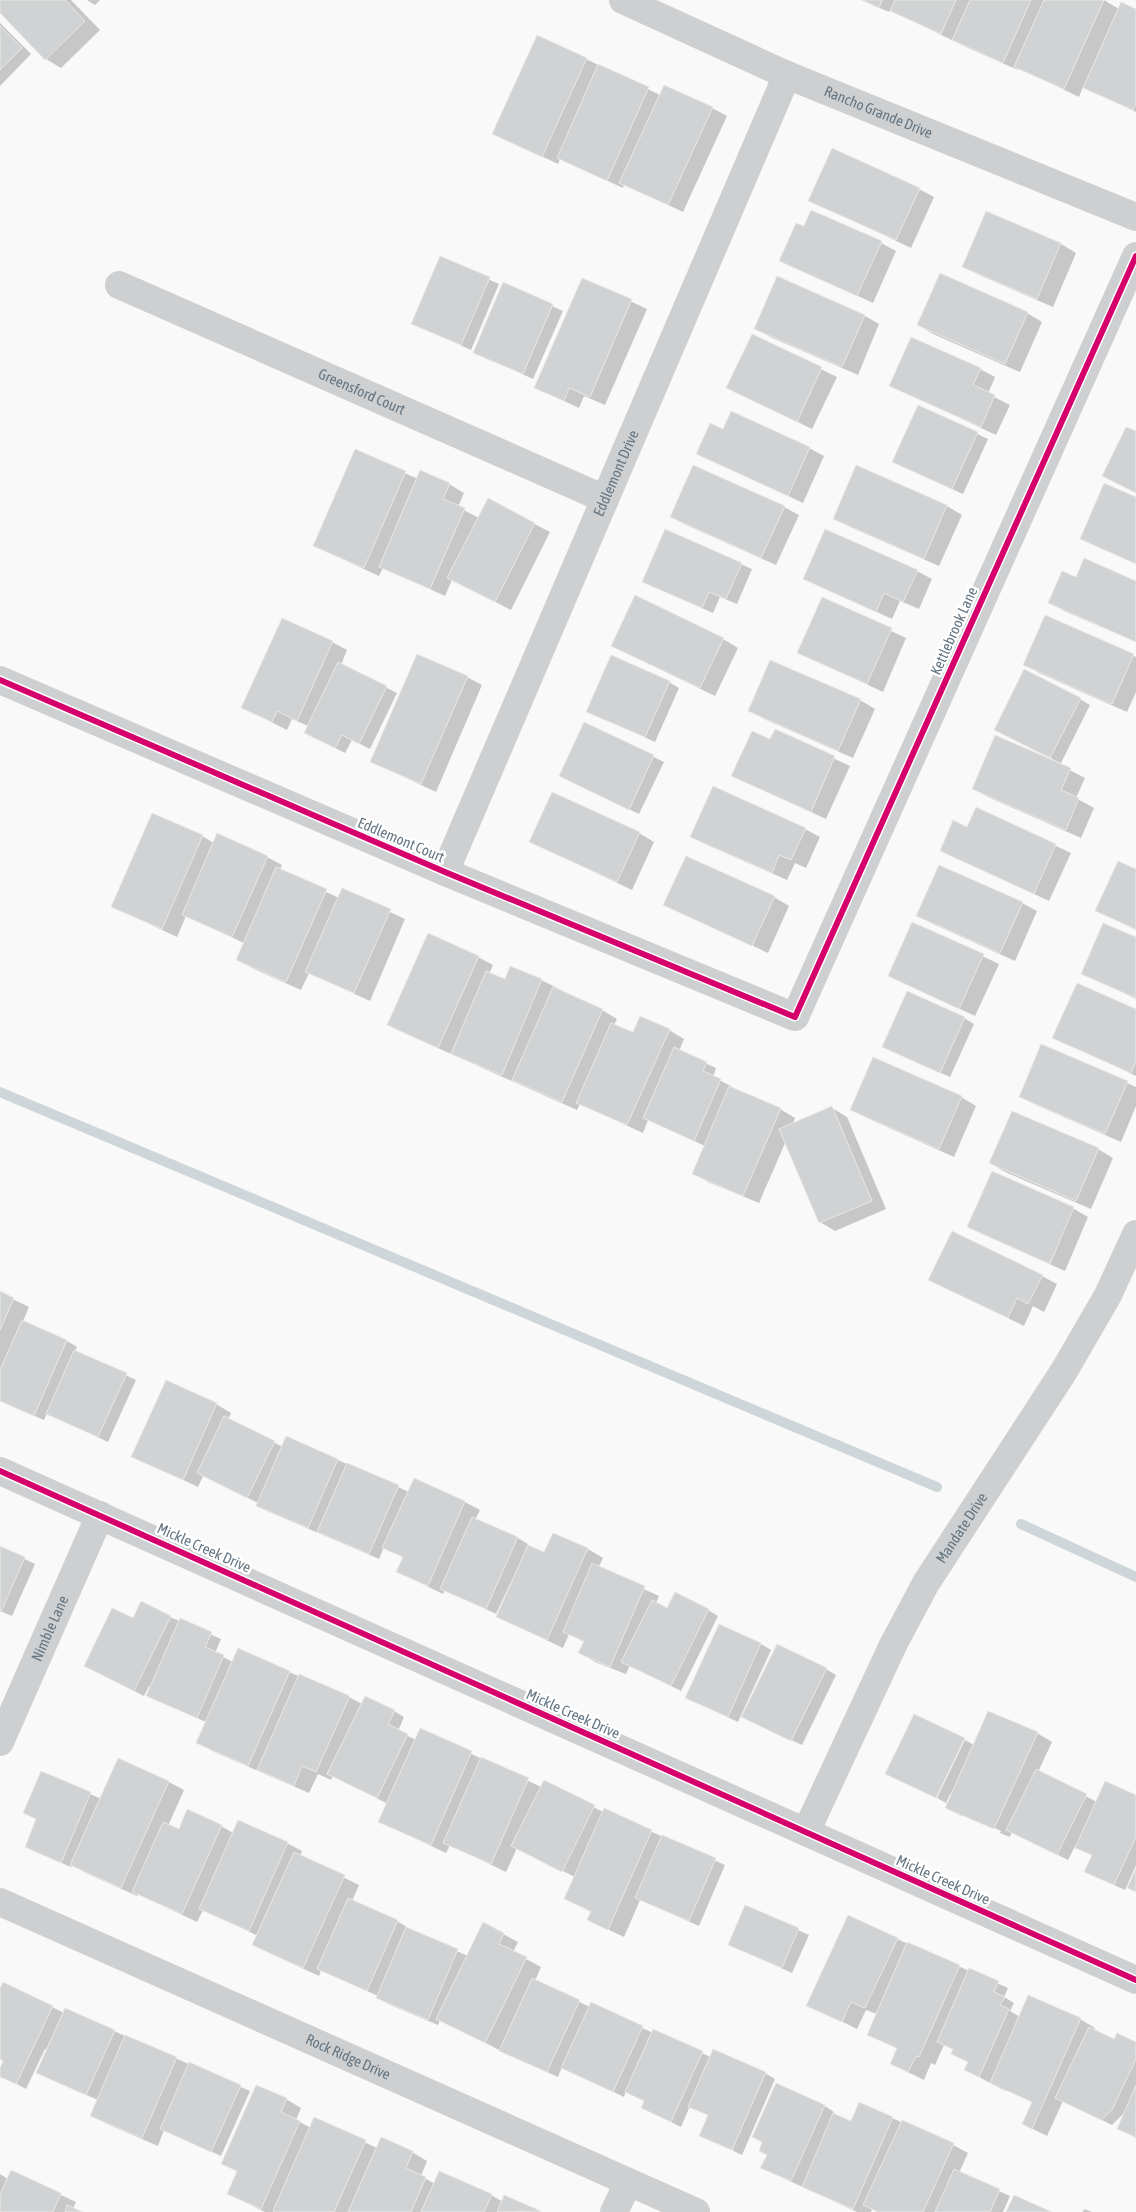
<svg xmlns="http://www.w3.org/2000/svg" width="1136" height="2212" font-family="'Asap Condensed',sans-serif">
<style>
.shadow{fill:#0003}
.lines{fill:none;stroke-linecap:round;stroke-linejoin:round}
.stream{stroke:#ced6d9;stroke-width:10}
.building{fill:#d0d2d3;stroke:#e8e8e8}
.street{stroke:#cecfd0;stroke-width:28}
.cycleway-casing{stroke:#fff;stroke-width:9}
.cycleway{stroke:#d6006c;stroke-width:6}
.labels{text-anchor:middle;stroke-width:5;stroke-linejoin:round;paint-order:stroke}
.street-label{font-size:15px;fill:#657683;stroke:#fff}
</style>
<rect width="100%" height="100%" fill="#f9f9f9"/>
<g class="shadow">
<path d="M0,0H71L100,30L61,68L46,59L0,11Z"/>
<path d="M87,0H100L95,5Z"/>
<path d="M861,0H1104L1119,9L1136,10V112L1083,87L1079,97L1019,68L1018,70L968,48L890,10L889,12Z"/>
<path d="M0,23L31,54L0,86Z"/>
<path d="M586,59L660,95L712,108L727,116L683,212L624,184L623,188L560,159L558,164L494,134Z"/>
<path d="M919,189L934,197L911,248L810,200Z"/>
<path d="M987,212L1061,244L1076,253L1053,307L979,275L964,266Z"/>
<path d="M881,243L896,251L873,303L781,260Z"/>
<path d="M440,258L499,284L471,350L412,323Z"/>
<path d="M583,279L647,309L605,405L584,396L579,408L536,388Z"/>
<path d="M504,284L563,311L533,379L474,352Z"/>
<path d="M1027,313L1042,322L1020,372L933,334L918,325Z"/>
<path d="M865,316L879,324L858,375L770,337L756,328Z"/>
<path d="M753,336L837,377L812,429L728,388Z"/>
<path d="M980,369L995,377L988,394L1010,405L996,435L890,385Z"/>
<path d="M919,407L988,439L963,494L904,467Z"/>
<path d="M809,448L824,456L803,503L698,453Z"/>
<path d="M356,451L418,479L449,484L464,493L458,507L479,518L488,500L550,532L511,610L452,580L445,596L383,568L379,576L314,546Z"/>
<path d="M857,467L947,506L962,515L939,566L850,527L835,518Z"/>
<path d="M784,507L799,515L776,565L686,525L671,517Z"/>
<path d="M666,531L752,569L737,604L720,597L713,613L654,587Z"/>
<path d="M917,571L932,579L919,609L900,601L892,619L805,579Z"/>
<path d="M1076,578L1136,583V642L1064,611L1049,602Z"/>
<path d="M822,599L906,638L883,692L798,652Z"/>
<path d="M1046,616L1136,657V692L1127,712L1039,673L1024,664Z"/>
<path d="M723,639L738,648L715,696L628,654Z"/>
<path d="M332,642L347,650L341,665L397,693L370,749L352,740L345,753L315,738L308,726L292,719L287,730L243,708Z"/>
<path d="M467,677L482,685L436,792L372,762Z"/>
<path d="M669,682L679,688L655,742L588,711Z"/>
<path d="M1080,699L1090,705L1060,765L1085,778L1076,798L1094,808L1081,838L988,797L973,789L1060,765V763L1006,735Z"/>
<path d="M860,700L875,709L853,758L764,719L749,710Z"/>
<path d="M585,724L664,762L639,814L560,776Z"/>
<path d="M775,731L850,766L826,819L733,776L771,741Z"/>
<path d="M977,809L1071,853L1049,901L941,850L967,828Z"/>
<path d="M805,829L820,837L806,868L795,863L787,880L707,845L692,836Z"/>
<path d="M639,833L654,842L632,890L531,842Z"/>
<path d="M202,836L214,843L267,857L282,865L280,870L339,898L342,890L405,919L370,1001L309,973L301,990L252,968L237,960L244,943L186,916L177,937L113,907Z"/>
<path d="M1136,870V930L1097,911Z"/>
<path d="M774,897L789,906L768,953L665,904Z"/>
<path d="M1022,903L1037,911L1015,961L933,924L918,916Z"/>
<path d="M913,923L999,964L975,1016L890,976Z"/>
<path d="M1136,938V999L1083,974Z"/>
<path d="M478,957L493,965L489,974L506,981L541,980L602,1010L617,1019L614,1025L633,1034L669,1030L684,1039L679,1051L716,1068L713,1077L731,1086L730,1088L780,1109L795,1118L793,1124L832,1108L847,1117L886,1209L835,1231L820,1222L786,1141L759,1203L708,1182L694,1173L705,1146L648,1120L643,1133L580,1104L577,1110L404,1033L389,1025Z"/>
<path d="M1136,1011V1076L1054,1037Z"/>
<path d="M964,1018L974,1024L950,1077L883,1047Z"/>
<path d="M1042,1046L1136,1087V1106L1121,1142L1036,1105L1021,1097Z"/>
<path d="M961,1097L976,1106L954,1157L867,1118L852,1110Z"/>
<path d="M1098,1149L1113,1158L1091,1209L1005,1172L990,1163Z"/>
<path d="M993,1173L1074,1209L1088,1217L1065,1271L984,1235L969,1227Z"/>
<path d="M1042,1276L1057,1284L1044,1312L1033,1306L1024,1326L945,1288Z"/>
<path d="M0,1293L29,1307L23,1321L67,1341L77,1347L75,1351L136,1380L108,1442L47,1413L44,1420L0,1401Z"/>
<path d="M216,1404L231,1413L228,1420L283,1447L338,1460L409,1492L465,1502L480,1510L475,1520L518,1538L528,1544L527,1546L544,1554L554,1534L588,1549L603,1558L598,1568L659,1596L656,1603L668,1609L708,1610L718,1616L681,1691L630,1665L626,1674L595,1662L580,1653L584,1642L569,1634L563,1648L498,1617L512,1585L510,1584L496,1614L445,1590L443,1594L398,1572L404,1558L384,1547L379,1559L267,1511L258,1505V1503L203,1476L198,1487L133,1456Z"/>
<path d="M0,1547L35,1564L12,1616L0,1611Z"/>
<path d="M170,1617L221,1639L215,1653L233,1662L289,1672L349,1697L362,1704L394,1711L404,1717L398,1731L416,1740L421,1730L541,1787L544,1782L603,1812L604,1810L725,1865L699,1926L640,1900L624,1937L588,1920L591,1912L565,1899L575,1877L517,1848L506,1872L450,1845L446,1853L380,1822L388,1804L333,1776L331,1780L318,1774L309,1793L212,1751L197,1742L206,1722L158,1701L149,1686L144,1696L95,1671L133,1620Z"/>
<path d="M761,1644L771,1650L738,1722L687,1698Z"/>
<path d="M826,1669L836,1675L802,1745L753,1722Z"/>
<path d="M1037,1733L1052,1742L1038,1772L1097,1802L1136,1796V1865L1125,1890L1096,1877L1093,1855L1075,1846L1068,1860L1012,1832L1010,1837L1000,1833L1001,1831L961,1813V1816L947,1808L952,1795L950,1794L946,1803L937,1798L965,1740L974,1745Z"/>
<path d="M41,1772L101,1799L169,1782L184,1790L168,1826L179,1830L221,1826L233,1833L287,1843L302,1851L300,1856L359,1885L352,1901L397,1921L407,1927L406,1929L468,1956L503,1934L518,1942L513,1952L541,1967L535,1981L590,2007L591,2004L653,2033L711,2057L765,2073L775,2079L742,2155L701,2135L709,2116L690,2106L681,2127L643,2108L645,2101L626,2091L624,2097L562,2067L558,2077L511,2056L440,2020L438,2025L388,2004L378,1998V1996L321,1970L319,1976L269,1953L254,1945L258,1936L203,1910L197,1922L138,1894L137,1896L86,1873L72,1865L71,1867L36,1852L26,1846L38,1820L24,1813Z"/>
<path d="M746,1907L809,1935L792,1973L730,1945Z"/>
<path d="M897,1939L1008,1988L1004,1997L1014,2003L1010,2011L1020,2017L1080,2019L1095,2028L1094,2030L1115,2041L1136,2043V2138L1118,2128L1125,2112L1112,2125L1063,2101L1047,2136L1023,2124L1038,2103L1005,2089V2091L966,2070L969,2062L954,2050L944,2045L935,2065L931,2063L924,2080L891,2064L898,2049L868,2034L877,2014L866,2010L857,2029L808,2005Z"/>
<path d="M4,1983L64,2013L114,2031L250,2091L221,2156L164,2130L158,2146L107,2124L92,2115L98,2100L47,2078V2050L45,2049L26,2089L0,2075L5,2061L0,2059V1991Z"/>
<path d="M777,2085L825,2106L834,2112L833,2114L852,2122L860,2104L953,2145L968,2153L959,2173L1010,2196L1003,2212H877L872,2209L871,2212H857L772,2173L768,2155Z"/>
<path d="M286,2099L301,2108L296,2120L311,2128L315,2119L377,2148L412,2152L427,2161L421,2176L435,2184L491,2195L503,2202L505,2197L540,2212H265L228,2194L238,2172L222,2163Z"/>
<path d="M12,2172L76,2202L73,2209L80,2212H0V2174L8,2179Z"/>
<path d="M1084,2209L1092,2212H1083Z"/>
</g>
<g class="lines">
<g class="stream">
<path d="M0,1092L937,1487"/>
<path d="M1021,1524L1136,1577"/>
</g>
</g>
<g class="building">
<path d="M0,0H65L85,21L45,60L0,13Z"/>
<path d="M862,0H882L879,8Z"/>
<path d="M895,0H956L941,34L890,11Z"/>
<path d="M970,0H1031L1003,63L952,40Z"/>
<path d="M1044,0H1104L1064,89L1014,67Z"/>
<path d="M1121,2L1136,9V103L1133,110L1083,88Z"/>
<path d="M0,26L22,48L0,70Z"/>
<path d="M537,35L587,58L542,157L492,134Z"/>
<path d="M598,64L649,87L607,181L557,158Z"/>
<path d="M664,85L713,107L668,205L619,183Z"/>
<path d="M832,148L920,188L896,240L808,201Z"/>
<path d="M811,210L882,241L857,296L779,261L796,223L804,226Z"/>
<path d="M986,211L1061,243L1037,299L962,267Z"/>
<path d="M440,256L490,277L461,345L411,324Z"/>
<path d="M940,273L1028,312L1005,364L917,325Z"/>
<path d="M777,276L865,315L842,367L754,329Z"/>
<path d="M582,278L632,299L590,397L569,388L564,401L534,388Z"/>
<path d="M503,282L553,304L523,374L473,353Z"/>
<path d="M752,334L822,367L797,422L726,388Z"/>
<path d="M911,337L981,368L973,385L995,395L981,427L889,386Z"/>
<path d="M918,405L978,432L952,489L892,462Z"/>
<path d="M731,411L810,447L788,496L696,454L710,423L723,429Z"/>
<path d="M1126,427L1136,431V493L1102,476Z"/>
<path d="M355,449L406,471L364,568L313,546Z"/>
<path d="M693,465L785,506L761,558L670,517Z"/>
<path d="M856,465L947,505L924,559L833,519Z"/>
<path d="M420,470L450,483L443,499L465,508L430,589L379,567Z"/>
<path d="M1104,483L1136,497V564L1080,539Z"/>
<path d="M488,498L535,523L495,602L447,578Z"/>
<path d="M665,529L742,563L726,599L709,592L702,608L642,582Z"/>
<path d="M825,529L918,570L903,602L884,593L876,612L803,579Z"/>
<path d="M1084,558L1136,581V642L1048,603L1062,571L1076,577Z"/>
<path d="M635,595L724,638L700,688L611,646Z"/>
<path d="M822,597L892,628L867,684L797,653Z"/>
<path d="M1045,615L1134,654L1112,704L1023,665Z"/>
<path d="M282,618L333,641L297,721L277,711L272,722L241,708Z"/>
<path d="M417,654L468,676L421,784L370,762Z"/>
<path d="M611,655L670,681L645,737L586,712Z"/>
<path d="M770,660L861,699L838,751L748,711Z"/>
<path d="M338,662L387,686L359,744L342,735L335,748L304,733Z"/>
<path d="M1024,669L1081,698L1050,758L994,730Z"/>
<path d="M584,722L654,755L629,810L559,776Z"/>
<path d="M775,729L835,756L811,812L731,776L752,731L770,739Z"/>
<path d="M995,735L1071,768L1061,790L1079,798L1066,830L972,789Z"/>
<path d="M713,786L806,828L791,860L779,855L772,873L690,837Z"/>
<path d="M552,792L640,832L617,882L529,842Z"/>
<path d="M976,807L1056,844L1034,894L940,851L953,820L967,827Z"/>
<path d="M152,813L203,835L162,929L111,907Z"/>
<path d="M217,833L268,856L232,937L182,915Z"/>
<path d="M686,856L775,896L752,946L663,905Z"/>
<path d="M1118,861L1136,869V929L1095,911Z"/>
<path d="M939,865L1023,902L1000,953L916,916Z"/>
<path d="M276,867L327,889L286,982L236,960Z"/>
<path d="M342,888L391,909L354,993L305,972Z"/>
<path d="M912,922L984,954L959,1009L888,976Z"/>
<path d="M1103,923L1136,937V998L1081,974Z"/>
<path d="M428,933L479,956L438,1048L387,1025Z"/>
<path d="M510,966L542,979L502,1075L451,1054L486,971L505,979Z"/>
<path d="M1077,983L1136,1009V1061L1131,1073L1052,1038Z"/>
<path d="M553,987L603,1009L562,1102L512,1080Z"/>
<path d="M907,991L965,1017L940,1073L882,1047Z"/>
<path d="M640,1016L670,1029L627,1125L576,1103L611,1023L633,1032Z"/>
<path d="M1041,1044L1128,1081L1105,1134L1019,1097Z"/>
<path d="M674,1047L707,1062L703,1071L721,1079L694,1141L643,1118Z"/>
<path d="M873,1057L962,1096L939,1149L850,1110Z"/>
<path d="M729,1086L781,1108L743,1196L692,1174Z"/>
<path d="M832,1106L872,1201L819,1223L779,1129Z"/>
<path d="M1012,1111L1099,1148L1076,1201L989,1163Z"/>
<path d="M992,1171L1074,1207L1050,1264L967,1227Z"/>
<path d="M952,1231L1043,1275L1028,1304L1017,1298L1008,1318L928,1280Z"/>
<path d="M0,1291L14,1298L0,1330Z"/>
<path d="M22,1320L67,1340L34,1416L0,1401V1370Z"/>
<path d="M74,1350L127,1373L98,1437L46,1414Z"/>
<path d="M166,1380L217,1403L183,1480L131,1457Z"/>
<path d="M224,1416L275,1441L247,1498L197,1473Z"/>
<path d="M286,1436L338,1459L308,1528L256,1506Z"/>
<path d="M347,1463L399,1485L369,1554L317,1532Z"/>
<path d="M414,1478L465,1501L428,1586L396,1572L403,1557L382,1548Z"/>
<path d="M472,1517L518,1537L486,1609L440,1589Z"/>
<path d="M553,1533L588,1548L547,1640L496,1617L528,1545L544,1552Z"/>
<path d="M0,1546L25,1557L1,1612L0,1611Z"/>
<path d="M592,1563L645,1586L610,1667L578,1653L584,1641L563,1632Z"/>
<path d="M675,1592L709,1609L671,1686L621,1662L652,1600L667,1608Z"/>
<path d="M141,1601L171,1616L134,1691L84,1666L112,1608L133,1618Z"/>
<path d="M180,1618L212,1632L205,1647L224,1655L197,1718L146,1696Z"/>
<path d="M719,1624L761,1643L728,1717L685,1698Z"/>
<path d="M777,1644L827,1668L791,1741L741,1717Z"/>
<path d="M238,1648L290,1671L248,1766L196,1743Z"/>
<path d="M299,1674L350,1696L316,1772L302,1766L294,1786L257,1770Z"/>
<path d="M365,1696L395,1710L388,1724L408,1734L377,1798L327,1774Z"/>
<path d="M988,1711L1038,1732L994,1829L945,1808Z"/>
<path d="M914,1714L965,1738L936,1798L885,1774Z"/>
<path d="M420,1728L472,1751L431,1845L378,1822Z"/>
<path d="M481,1757L529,1778L491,1864L443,1843Z"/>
<path d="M118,1758L169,1781L121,1888L70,1865Z"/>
<path d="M1036,1769L1087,1794L1057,1855L1006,1830Z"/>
<path d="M41,1771L91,1792L61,1863L25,1847L36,1819L23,1813Z"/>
<path d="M544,1780L595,1805L562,1872L511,1846Z"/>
<path d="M1105,1781L1136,1795V1837L1114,1885L1084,1872L1092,1855L1075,1848Z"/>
<path d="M604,1808L652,1830L608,1930L587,1920L591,1911L564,1899Z"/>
<path d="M187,1809L222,1825L182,1914L132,1892L163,1822L179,1829Z"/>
<path d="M238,1820L288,1842L249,1931L199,1909Z"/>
<path d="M662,1835L716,1858L689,1921L635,1898Z"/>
<path d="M294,1852L345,1875L303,1968L252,1945Z"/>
<path d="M1136,1868V1892L1127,1888Z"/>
<path d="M348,1898L398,1920L367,1991L317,1969Z"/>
<path d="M745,1905L799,1928L782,1968L728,1945Z"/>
<path d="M848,1915L898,1938L865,2008L851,2002L842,2022L806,2006Z"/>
<path d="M483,1922L504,1933L499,1944L527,1957L485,2043L436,2019Z"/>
<path d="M406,1927L458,1949L428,2020L376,1998Z"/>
<path d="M907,1942L960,1965L919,2057L916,2056L908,2072L890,2064L897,2048L867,2035Z"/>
<path d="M969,1968L999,1981L994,1992L1005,1997L1000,2005L1009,2009L979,2077L964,2070L968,2062L951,2054L953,2049L937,2042Z"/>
<path d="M532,1978L580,2000L547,2072L499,2051Z"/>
<path d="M3,1982L53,2006L16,2084L0,2077V2068L3,2061L0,2059V1988Z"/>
<path d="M1028,1995L1081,2018L1032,2129L1022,2124L1032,2102L990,2083Z"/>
<path d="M591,2002L643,2026L613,2092L561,2068Z"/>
<path d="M65,2008L115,2030L86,2095L36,2073Z"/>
<path d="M1089,2027L1114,2039L1117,2033L1136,2042V2059L1112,2110L1101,2120L1055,2098Z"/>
<path d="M653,2029L703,2051L671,2122L641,2108L644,2101L625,2092Z"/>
<path d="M125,2035L177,2057L142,2138L90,2116Z"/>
<path d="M713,2049L766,2072L732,2150L699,2136L708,2115L688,2107Z"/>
<path d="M189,2062L241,2085L211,2152L160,2129Z"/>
<path d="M776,2083L825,2105L791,2181L760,2168L767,2155L759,2151L762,2142L752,2137Z"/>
<path d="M256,2085L287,2098L281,2112L300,2121L261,2209L227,2194L237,2171L221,2164Z"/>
<path d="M1136,2085V2137L1117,2129Z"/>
<path d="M859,2102L893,2117L853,2209L802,2187L833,2113L851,2121Z"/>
<path d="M314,2117L366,2140L334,2212H275L273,2211Z"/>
<path d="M902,2120L954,2143L923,2212H878L863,2205Z"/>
<path d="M381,2137L413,2151L406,2168L426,2177L411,2212H348Z"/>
<path d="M954,2169L1000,2189L990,2212H935Z"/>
<path d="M11,2170L61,2193L53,2212H0V2195Z"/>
<path d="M439,2171L492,2194L484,2212H421Z"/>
<path d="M504,2195L541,2211L497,2212Z"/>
<path d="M1014,2195L1052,2212H1006Z"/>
<path d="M67,2205L83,2212H65Z"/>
</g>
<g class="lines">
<g class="street">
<path id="s1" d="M623,0L787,75L1136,217"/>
<path id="s2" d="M119,285L605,499"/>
<path d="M0,680L445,872L795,1017L1136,256"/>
<path id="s3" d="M445,872L787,75"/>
<path d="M0,1471L1136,1980"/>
<path id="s4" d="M0,1742L100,1515"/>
<path id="s5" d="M806,1832L893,1645L926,1583L1064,1371L1108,1295L1136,1234"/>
<path id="s6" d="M0,1902L696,2212"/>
<path d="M614,2212L628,2183"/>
</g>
<defs>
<g id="cycleway">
<path d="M0,680L445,872L795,1017L1136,256"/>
<path d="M0,1471L1136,1980"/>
</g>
</defs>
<use href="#cycleway" class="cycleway-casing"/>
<use href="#cycleway" class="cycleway"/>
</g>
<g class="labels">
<g class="street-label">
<text dy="5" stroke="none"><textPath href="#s1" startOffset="279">Rancho Grande Drive</textPath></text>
<text dy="5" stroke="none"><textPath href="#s2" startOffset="265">Greensford Court</textPath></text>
<text dy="5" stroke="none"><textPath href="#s3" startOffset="434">Eddlemont Drive</textPath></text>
<text transform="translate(954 631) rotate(-66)" y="5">Kettlebrook Lane</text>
<text transform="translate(401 840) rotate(23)" y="5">Eddlemont Court</text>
<text dy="5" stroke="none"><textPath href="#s5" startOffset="342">Mandate Drive</textPath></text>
<text transform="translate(204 1548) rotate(24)" y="5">Mickle Creek Drive</text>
<text dy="5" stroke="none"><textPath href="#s4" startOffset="124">Nimble Lane</textPath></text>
<text transform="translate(573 1714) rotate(24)" y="5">Mickle Creek Drive</text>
<text transform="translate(943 1880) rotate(24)" y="5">Mickle Creek Drive</text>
<text dy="5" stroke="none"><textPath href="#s6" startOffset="381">Rock Ridge Drive</textPath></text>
</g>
</g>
</svg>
